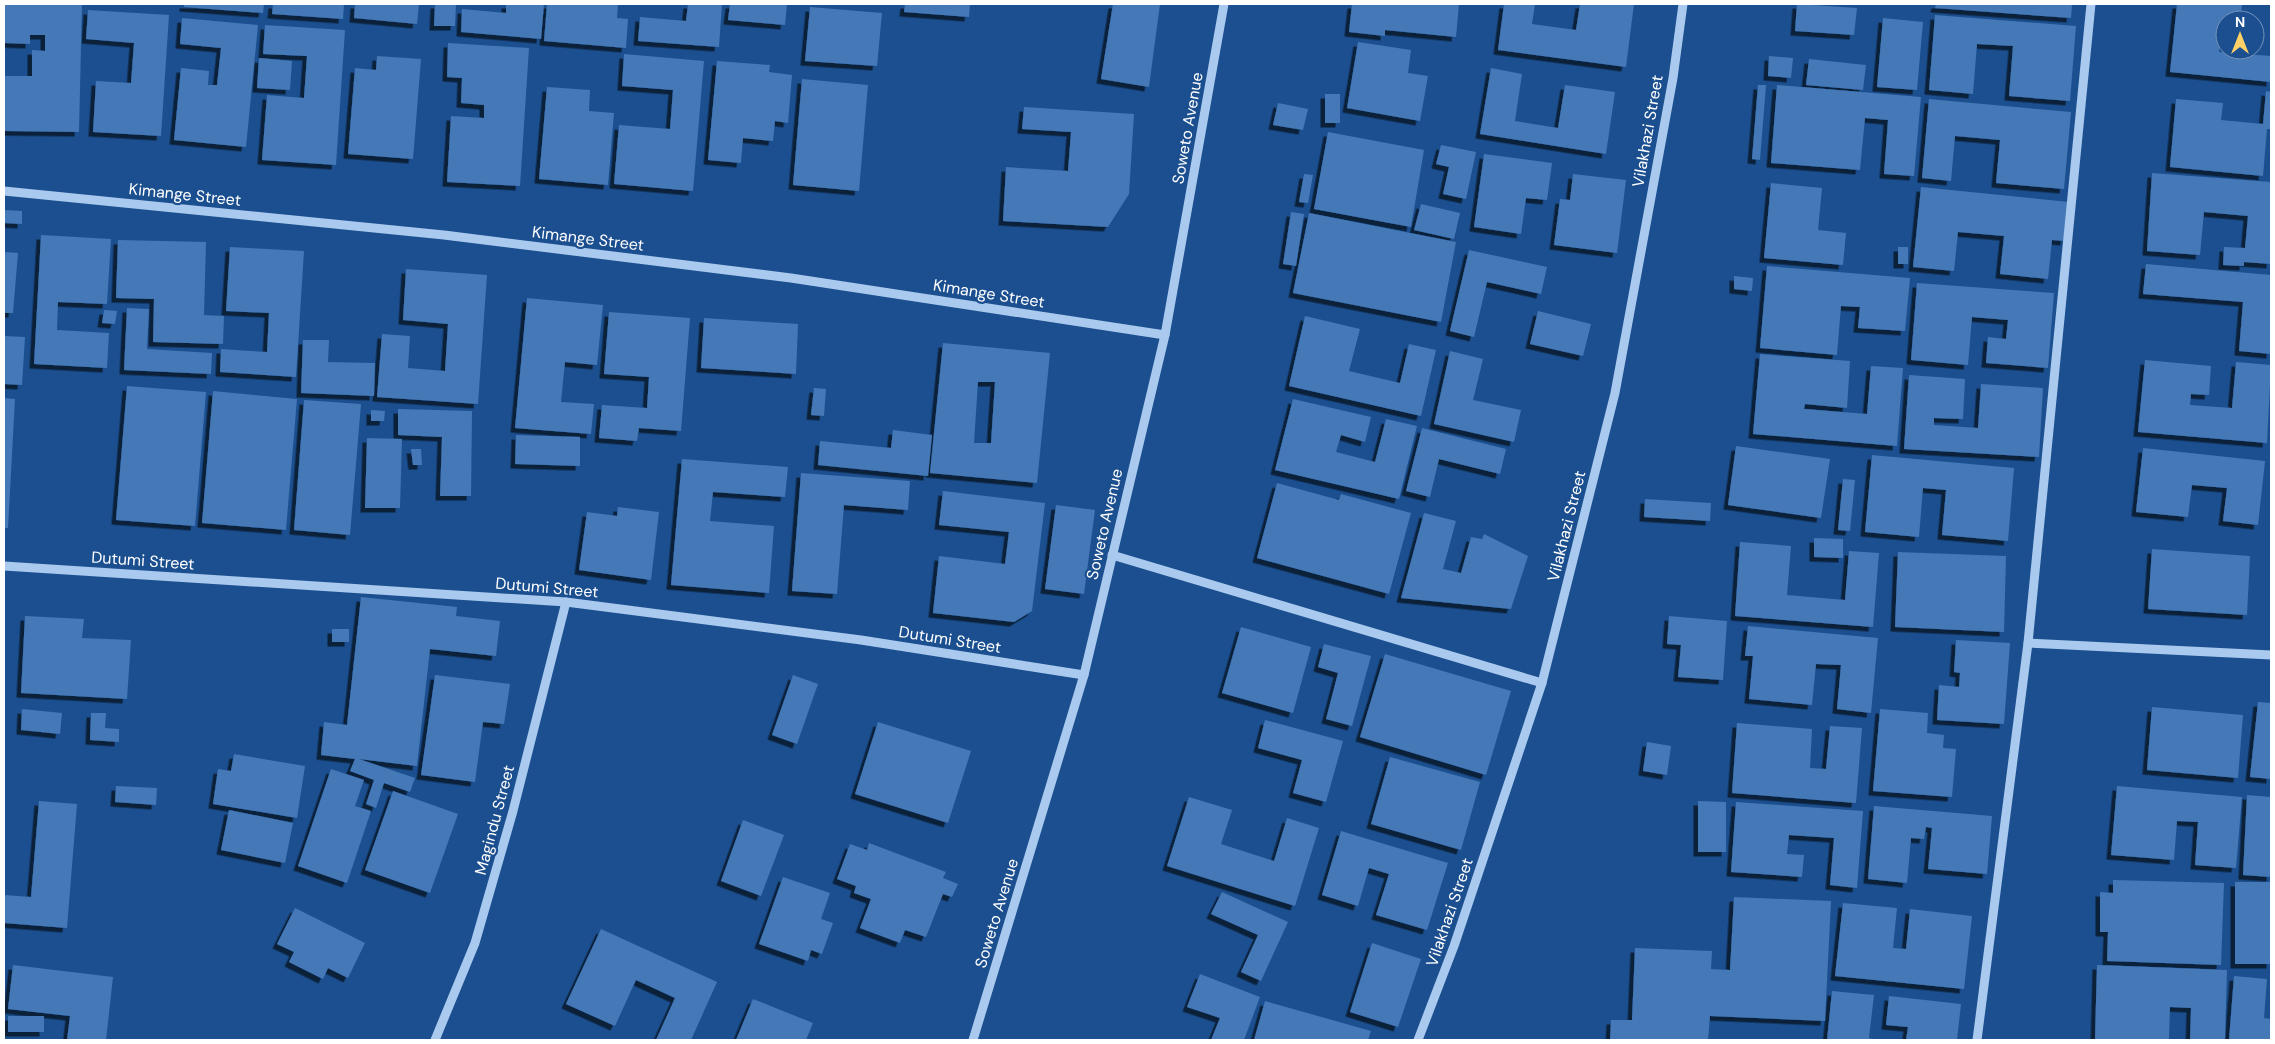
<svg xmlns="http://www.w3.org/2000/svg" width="2275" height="1044" font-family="'DM Sans',sans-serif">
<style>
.building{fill:#4478b7;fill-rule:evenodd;filter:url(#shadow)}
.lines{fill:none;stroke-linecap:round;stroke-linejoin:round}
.minor{stroke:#a9c9ee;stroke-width:9}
.labels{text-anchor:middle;stroke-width:4.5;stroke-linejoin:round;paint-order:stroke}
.street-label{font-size:16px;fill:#fff;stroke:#1b4f8f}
</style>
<defs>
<filter id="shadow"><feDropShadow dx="-4.5" dy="4.5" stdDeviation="0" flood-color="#0009"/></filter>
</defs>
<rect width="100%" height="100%" fill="#1b4f8f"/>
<g class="building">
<path d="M4,4H82L79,132L4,131L5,76H32V50L45,51V35H30V44L4,43Z"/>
<path d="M184,4H264L263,13L184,7Z"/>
<path d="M273,4H344L343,19L272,14Z"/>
<path d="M355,4H419L417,24L354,18Z"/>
<path d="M435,4H456L455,26H434Z"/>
<path d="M506,4H544L541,39L461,32L462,9L506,13Z"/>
<path d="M547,4H618L617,18L628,19L626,48L544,41Z"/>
<path d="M688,4H722L719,47L638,41L640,17L686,21Z"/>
<path d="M730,4H787L785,25L728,20Z"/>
<path d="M905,4H970L969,17L904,12Z"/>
<path d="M1113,4H1160L1149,87L1101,79Z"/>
<path d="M1352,4H1459L1456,37L1385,30V36L1349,32Z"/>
<path d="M1504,4H1535L1532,24L1576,30L1580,4H1634L1626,67L1498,50Z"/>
<path d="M1797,4L1857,8L1854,35L1795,31Z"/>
<path d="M1936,4H2072L2071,18L1935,8Z"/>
<path d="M2177,4L2242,5L2240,20H2225V34H2221L2219,52L2271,56V82L2170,72Z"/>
<path d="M810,7L882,13L877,66L805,61Z"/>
<path d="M88,10L169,15L161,136L93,132L96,81L131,83L134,43L86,39Z"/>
<path d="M1935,15L2076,26L2070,101L2009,96L2013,46L1977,44L1973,94L1929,90Z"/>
<path d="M182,18L258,25L246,147L174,140L181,68L209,71L208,85H217L221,48L180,44Z"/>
<path d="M1883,18L1923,22L1917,90L1877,87Z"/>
<path d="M265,25L345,30L336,165L262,160L267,95L304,98L307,56L263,54Z"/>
<path d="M1358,42L1411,50L1408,73L1428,76L1420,121L1347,108Z"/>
<path d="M448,43L529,48L520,186L447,182L451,116L484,118V105L461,103L462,78L447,77Z"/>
<path d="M624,54L704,61L693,191L614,184L619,125L670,129L673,90L622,86Z"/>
<path d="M377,56L421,59L413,159L348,154L355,68L376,70Z"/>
<path d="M1769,56L1793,58L1791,78L1768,76Z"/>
<path d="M259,58L292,61L290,90L257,88Z"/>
<path d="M1809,59L1866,65L1863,90L1806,85Z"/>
<path d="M717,61L770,65L769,72L792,75L788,123L775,121L773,141L743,138L741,163L708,160Z"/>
<path d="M1491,68L1522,74L1515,121L1558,128L1565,85L1615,92L1606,154L1480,134Z"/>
<path d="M802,79L868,85L859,191L793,185Z"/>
<path d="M1758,85H1766L1760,160L1752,159Z"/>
<path d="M1777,85L1921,97L1914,176L1884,174L1888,120L1865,118L1860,170L1771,163Z"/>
<path d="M547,87L590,90L589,111L614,113L608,185L539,179Z"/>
<path d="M2266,91L2271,92V129H2267L2263,176L2170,167L2176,99L2223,103L2221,120L2263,124Z"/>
<rect x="1325" y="94" width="15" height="29"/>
<path d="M1929,99L2071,112L2064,189L1996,183L2000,140L1955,136L1951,181L1922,178Z"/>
<path d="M1278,103L1308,109L1303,130L1273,125Z"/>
<path d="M1024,107L1134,114L1129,194L1108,227L1003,221L1006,167L1068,171L1071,132L1022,129Z"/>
<path d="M1328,132L1424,150L1411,227L1314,209Z"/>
<path d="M1441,145L1476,152L1466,199L1443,194L1449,167L1436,164Z"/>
<path d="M1484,154L1552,163L1547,200L1526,198L1521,234L1474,227Z"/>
<path d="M2152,173L2271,182V264L2244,262V266L2223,265L2224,247L2245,248L2248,216L2204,212L2200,255L2147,251Z"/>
<path d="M1304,174L1313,175L1308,203L1299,202Z"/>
<path d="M1573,174L1626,180L1617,253L1554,245L1560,199L1570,200Z"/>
<path d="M1771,183L1822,188L1818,230L1846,233L1843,265L1764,258Z"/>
<path d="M1921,187L2069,202L2065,241L2052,240L2048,279L2000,274L2004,236L1958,232L1954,271L1913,267Z"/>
<path d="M1421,204L1460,213L1454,239L1414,230Z"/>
<path d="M4,210L22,211V224L4,223Z"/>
<path d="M1291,212L1304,214L1296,266L1283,264Z"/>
<path d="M1309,213L1456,242L1441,322L1293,293Z"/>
<path d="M41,235L111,239L107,304L58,302L57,330L109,333L107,368L34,364Z"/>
<path d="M118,240L206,242L204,315L224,316L223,344L153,342L154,299L116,298Z"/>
<path d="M230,247L304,251L296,377L220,372L221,349L267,352L269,313L226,311Z"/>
<rect x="1898" y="247" width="10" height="17"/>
<path d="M1469,250L1547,267L1541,294L1487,282L1474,337L1450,331Z"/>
<path d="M4,252L18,253L13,313H4Z"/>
<path d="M2146,264L2271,275V354L2239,351L2243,302L2143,294Z"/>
<path d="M1767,266L1910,278L1905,331L1858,328L1860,307L1841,306L1837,355L1760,348Z"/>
<path d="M406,269L487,275L478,404L377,397L382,334L410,336L408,368L445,371L448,324L403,320Z"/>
<path d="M1734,276L1753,278L1752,291L1734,289Z"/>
<path d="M1917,283L2054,293L2048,368L1986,363L1988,337L2006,339L2008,320L1972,317L1968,365L1911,360Z"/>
<path d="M527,298L603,305L597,365L565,362L561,402L594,404L591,434L515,428Z"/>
<path d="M127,308L149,309L147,349L212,353L211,374L124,370Z"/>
<path d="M104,310L117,311L115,324L102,323Z"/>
<path d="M1538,311L1591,324L1583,356L1530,344Z"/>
<path d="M609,312L690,318L681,431L639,428L637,441L599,438L602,405L647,408L649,377L604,374Z"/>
<path d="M1305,316L1360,329L1349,371L1400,383L1409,344L1436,350L1421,416L1289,386Z"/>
<path d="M704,318L798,324L796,374L701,368Z"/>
<path d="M4,336L25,337L22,385L4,384Z"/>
<path d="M303,340H329L328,362L375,363L374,396L301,393Z"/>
<path d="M943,343L1050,353L1037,483L930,473ZM978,382H995L991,443H974Z"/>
<path d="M1450,351L1483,359L1473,400L1521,410L1514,442L1434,424Z"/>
<path d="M1760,354L1850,361L1847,408L1805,404L1804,409L1867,414L1871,366L1903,368L1897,446L1753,434Z"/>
<path d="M2145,360L2211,366L2209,395L2191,394L2190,405L2232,408L2236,362L2271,365L2267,443L2138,432Z"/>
<path d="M1909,375L1965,379L1963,419L1934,418V425L1978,428L1981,384L2043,388L2039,457L1904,449Z"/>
<path d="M127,386L206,392L195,526L116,520Z"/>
<path d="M814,388L826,389L824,416L811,415Z"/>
<path d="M213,391L297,399L286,530L202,523Z"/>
<path d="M4,398L15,399L8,528H4Z"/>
<path d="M1293,399L1371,417L1365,442L1341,435L1336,452L1375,462L1386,419L1417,426L1399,499L1275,470Z"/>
<path d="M304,400L361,404L350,535L294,530Z"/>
<path d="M398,409L472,411L471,496H440L442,437L398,435Z"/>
<path d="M371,410L385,411L384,421H371Z"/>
<path d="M1422,428L1506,449L1500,474L1439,459L1430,497L1406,491Z"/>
<path d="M893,430L932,435L928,476L818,465L820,441L891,448Z"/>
<path d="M516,435L580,437V466L515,464Z"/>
<path d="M367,438L402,439L400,508H365Z"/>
<path d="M1736,446L1830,459L1821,518L1728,505Z"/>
<path d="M2143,448L2265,461L2258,525L2223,521L2227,488L2192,485L2188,517L2136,512Z"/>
<path d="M411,449H421L422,465H413Z"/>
<path d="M1872,455L2014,468L2008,541L1942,535L1946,490L1923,488L1919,537L1865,532Z"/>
<path d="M682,459L788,467L785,497L713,492L710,521L774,526L769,593L671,585Z"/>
<path d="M801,473L910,481L908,510L844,505L837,594L792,591Z"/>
<path d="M1843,479L1855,480L1850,531L1838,530Z"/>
<path d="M1277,483L1339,500L1341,494L1411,513L1389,594L1257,558Z"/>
<path d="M943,491L1045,503L1032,611L1014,622L933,613L939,556L1005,564L1009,532L939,525Z"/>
<path d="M1645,499L1711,503L1710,521L1644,517Z"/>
<path d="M1056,505L1095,510L1084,594L1045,589Z"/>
<path d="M618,507L659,512L651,580L579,570L587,512L617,516Z"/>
<path d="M1424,513L1456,521L1443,569L1461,573L1471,537L1482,539L1484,534L1528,556L1511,609L1401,598Z"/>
<path d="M1814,538L1843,539V558L1814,557Z"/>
<path d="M1740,542L1791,546L1787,595L1845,600L1849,551L1879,553L1873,627L1735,616Z"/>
<path d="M2152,549L2250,556L2247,615L2148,609Z"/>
<path d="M1898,552L2006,556L2004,632L1895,627Z"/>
<path d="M361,597L457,607L456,616L500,621L496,656L430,649L417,766L359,759L415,778L410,792L384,783L376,808L366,804L374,780L350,771L355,759L321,755L324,722L347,725Z"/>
<path d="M25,616L84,619L82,638L131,640L127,699L21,693Z"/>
<path d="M1669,616L1727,621L1723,680L1678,677L1681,645L1667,644Z"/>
<path d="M1748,626L1878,638L1871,713L1837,709L1841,665L1816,664L1812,705L1749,699L1753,656H1745Z"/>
<path d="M1241,627L1311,647L1293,713L1222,693Z"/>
<rect x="332" y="629" width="17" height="13"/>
<path d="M1956,640L2010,643L2004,724L1937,720L1939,685L1959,687L1960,673L1954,672Z"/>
<path d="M1324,644L1371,656L1352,726L1326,719L1338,673L1318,667Z"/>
<path d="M1385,654L1511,691L1486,775L1360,737Z"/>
<path d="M435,675L510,684L504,724L483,722L475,782L421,775Z"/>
<path d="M793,675L818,684L797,744L772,735Z"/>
<path d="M2258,702L2271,703V779L2250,777Z"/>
<path d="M2152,707L2243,715L2238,778L2147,770Z"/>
<path d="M22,709L62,713L60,734L21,730Z"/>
<path d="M1880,709L1928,713L1927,733L1944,735L1943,748L1956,749L1952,797L1873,791Z"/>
<path d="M91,713H106L105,728L119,729V742L90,740Z"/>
<path d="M1265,720L1343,741L1326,802L1293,793L1302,760L1258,748Z"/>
<path d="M878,722L971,751L948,823L855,794Z"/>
<path d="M1737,723L1812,729L1810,768L1826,769L1830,726L1862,728L1856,803L1732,793Z"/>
<path d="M1647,742L1671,746L1667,775L1643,771Z"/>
<path d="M234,754L305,766L297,818L213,804L218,769L231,771Z"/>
<path d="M1390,757L1480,782L1461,850L1371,824Z"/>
<path d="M331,769L364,780L355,806L371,811L347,883L298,866Z"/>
<path d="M116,786L157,788L156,805L115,802Z"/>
<path d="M2117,786L2242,797L2236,868L2195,865L2198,822L2177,821L2174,860L2111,855Z"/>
<path d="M393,791L458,814L430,893L365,870Z"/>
<path d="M2247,795L2271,797V877L2243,875Z"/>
<path d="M1189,797L1232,810L1221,844L1274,861L1287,818L1319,828L1295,906L1167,866Z"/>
<path d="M39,801L77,804L67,928L4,923V895L31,897Z"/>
<path d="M1698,801L1726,802V852H1698Z"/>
<path d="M1736,802L1863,811L1857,888L1830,885L1834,838L1789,835L1787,854L1804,855L1802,877L1731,872Z"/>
<path d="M1874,806L1992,816L1987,874L1928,869L1932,828L1926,827L1924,839L1911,838L1907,883L1868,879Z"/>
<path d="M229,810L293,823L285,863L221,850Z"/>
<path d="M743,820L784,835L761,896L721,881Z"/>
<path d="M1341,831L1448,863L1427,930L1376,915L1389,874L1369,868L1358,906L1322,895Z"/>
<path d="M869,843L946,872L943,878L958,884L952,897L943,894L926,937L905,930L900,943L860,928L871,899L854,893L856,886L837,879L850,844L867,850Z"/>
<path d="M783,877L830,893L821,919L833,923L822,954L811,950L808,961L759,944Z"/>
<path d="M2113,880L2224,883L2221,965L2107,961L2108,932H2100V892L2113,893Z"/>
<rect x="2235" y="882" width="36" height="82"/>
<path d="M1222,892L1288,922L1261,981L1241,972L1258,935L1211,914Z"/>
<path d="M1734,897L1831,901L1825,1021L1710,1016L1708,1040H1610L1611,1020H1632L1635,948L1712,951L1711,969L1730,970Z"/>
<path d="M1843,903L1897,908L1893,948L1906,949L1910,909L1972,916L1964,989L1835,976Z"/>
<path d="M295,908L365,943L348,978L328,968L323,979L289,962L294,952L277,944Z"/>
<path d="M601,929L717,982L691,1040H656L675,998L636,980L615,1026L566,1004Z"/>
<path d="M1372,943L1421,959L1398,1027L1350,1012Z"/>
<path d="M13,965L113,977L106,1040H67L70,1016L8,1009Z"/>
<path d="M2097,965L2227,970L2225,1040H2190L2191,1008L2170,1007L2169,1040L2095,1039Z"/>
<path d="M1200,974L1260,997L1244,1040H1211L1220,1018L1187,1007Z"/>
<path d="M2234,976L2267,979L2264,1018L2271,1019V1040H2229Z"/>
<path d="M1832,991L1874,995L1869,1038L1876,1040H1827Z"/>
<path d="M1889,996L1961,1004L1957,1040H1906L1908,1027L1886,1025Z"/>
<path d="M753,999L813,1023L806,1040H736Z"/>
<path d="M1265,1001L1371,1031L1368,1040H1254Z"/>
<rect x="8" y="1016" width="36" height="16"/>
</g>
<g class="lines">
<g class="minor">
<path d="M4,191L444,235L791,278L1165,335"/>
<path d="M1112,555L1542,683"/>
<path d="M4,566L566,602L861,640L1084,675"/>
<path d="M2028,643L2271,655"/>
<path d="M435,1040L475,943L513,811L566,602"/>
<path d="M973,1040L1084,675L1165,335L1224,4"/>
<path d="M1418,1040L1454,946L1542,683L1615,393L1673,78L1683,4"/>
<path d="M1977,1040L2028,643L2091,4"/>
</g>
</g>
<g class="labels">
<g class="street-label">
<text transform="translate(1187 128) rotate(-80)" y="6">Soweto Avenue</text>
<text transform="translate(1647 131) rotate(-80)" y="6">Vilakhazi Street</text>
<text transform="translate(185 194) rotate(6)" y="6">Kimange Street</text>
<text transform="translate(588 238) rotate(7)" y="6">Kimange Street</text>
<text transform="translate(989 293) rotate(9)" y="6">Kimange Street</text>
<text transform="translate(1104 524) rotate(-77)" y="6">Soweto Avenue</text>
<text transform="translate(1566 526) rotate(-76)" y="6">Vilakhazi Street</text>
<text transform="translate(143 560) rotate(4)" y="6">Dutumi Street</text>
<text transform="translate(547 587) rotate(5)" y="6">Dutumi Street</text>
<text transform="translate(950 639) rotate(9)" y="6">Dutumi Street</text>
<text transform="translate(494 820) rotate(-75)" y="6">Magindu Street</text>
<text transform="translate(1449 912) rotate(-71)" y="6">Vilakhazi Street</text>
<text transform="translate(996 913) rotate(-73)" y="6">Soweto Avenue</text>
</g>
</g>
<rect width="2275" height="1044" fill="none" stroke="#ffffff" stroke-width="10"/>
<g transform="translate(2240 35)"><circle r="24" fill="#1b4f8f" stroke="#7695bc"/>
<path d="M0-4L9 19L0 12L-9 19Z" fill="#ffd166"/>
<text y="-8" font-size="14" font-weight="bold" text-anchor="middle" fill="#ffffff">N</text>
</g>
</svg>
